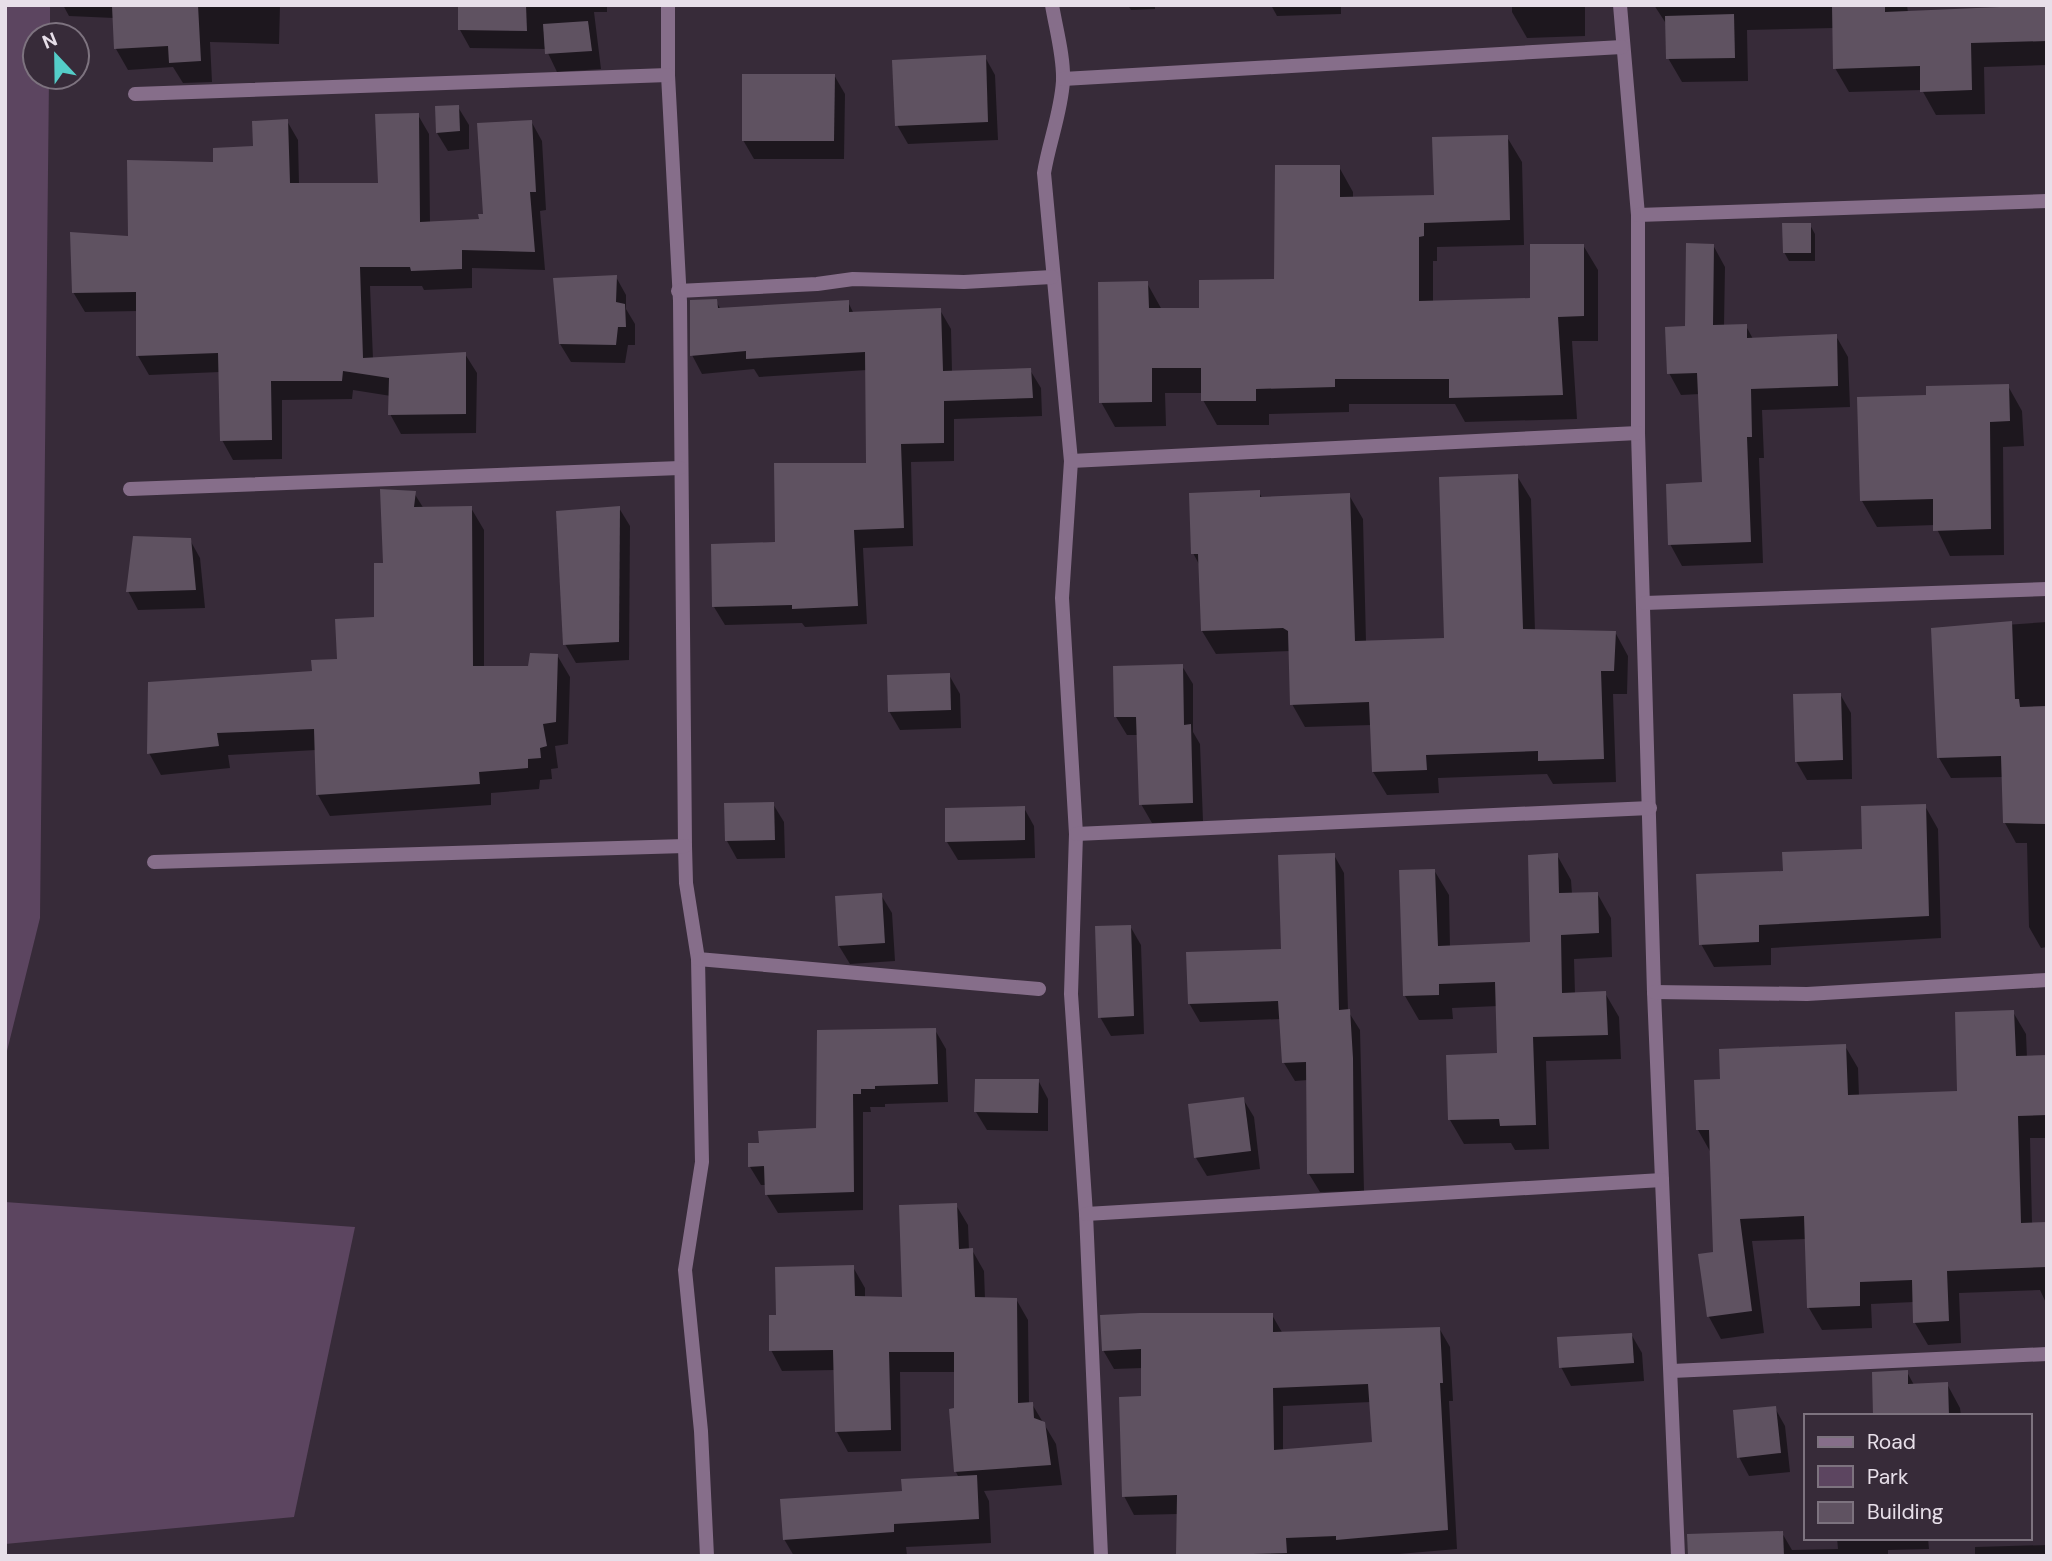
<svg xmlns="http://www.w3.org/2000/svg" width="2052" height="1561" font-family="'DM Sans',sans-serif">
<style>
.green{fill:#5c4560}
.shadow{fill:#0007;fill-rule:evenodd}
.building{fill:#5f5261;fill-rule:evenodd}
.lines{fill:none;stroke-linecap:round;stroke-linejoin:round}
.street{stroke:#866e8a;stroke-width:14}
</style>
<rect width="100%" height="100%" fill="#372b39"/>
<g class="green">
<path d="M5,5H50V35H35V77H49L40,918L5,1059Z"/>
<path d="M5,1202L355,1227L294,1517L5,1544Z"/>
</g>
<g class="shadow">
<path d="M63,5H280L279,44L210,42L212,82L183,83L173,67L128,70L116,49L114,18L69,16Z"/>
<path d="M460,5H607V12H594L601,69L557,72L546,49L470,48L460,30Z"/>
<path d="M1128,5H1155V9L1131,10Z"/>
<path d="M1271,5H1341V14L1277,16Z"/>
<path d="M1512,5H1585V36L1527,38L1512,12Z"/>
<path d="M1654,5H1907L1908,13L2047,5V65L1984,67L1985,114L1936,115L1922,90L1849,92L1835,68L1834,28L1747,30L1748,81L1682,82L1668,58L1667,25Z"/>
<path d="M985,57L995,75L998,140L908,144L897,125Z"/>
<path d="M834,75L845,94L844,159H754L743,140Z"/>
<path d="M458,107L469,125V149L448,151L437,133Z"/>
<path d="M418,115L429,134L430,223L480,221L531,121L542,141L546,210L540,211L545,270L472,268V288L424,290L422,286H370L373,359L465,354L477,373L476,433L401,434L390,414L391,396L353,390L352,399L282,400V459L233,460L222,440L220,372L149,375L138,356V311L85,312L73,292L215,164L255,148L287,121L298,140L299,184L380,185Z"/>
<path d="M1507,137L1522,162L1524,245L1437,247V261H1433V302L1532,300L1583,245L1598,270V341H1572L1577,419L1465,422L1455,404H1349V412L1269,414V425H1217L1203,400V393H1165L1166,426L1115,427L1101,402L1147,283L1162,310H1201L1275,281L1339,167L1353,192V199L1435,197Z"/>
<path d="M1810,225L1815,234V261H1789L1784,252Z"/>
<path d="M1713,245L1725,267L1724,326H1746L1753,339L1836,336L1848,357L1850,407L1762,410L1764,458H1759L1763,563L1682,566L1670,544L1704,484L1700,394L1681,395L1669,373Z"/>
<path d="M616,277L626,295V309L635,324V345H628L625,363L571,362L560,344Z"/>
<path d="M716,301L721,310L848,302L854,314L940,310L951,329L952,372L1030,370L1041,388L1042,416L954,419V461L911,462L913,546L863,548L867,624L805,627L802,623L725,625L714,607L776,544L868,464L867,370L759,377L754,369L702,374L692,355Z"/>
<path d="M2008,386L2022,411L2024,446L2003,447L2004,555L1950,556L1935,525L1877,527L1862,501L1928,396Z"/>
<path d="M1517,476L1531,499L1535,631L1615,632L1628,656L1627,694H1613L1616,782L1553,784L1547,774L1438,778L1439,793L1387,795L1373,772L1372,725L1305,727L1292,704L1290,651L1216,654L1202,631L1200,566L1193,553L1259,492L1262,498L1349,495L1363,519L1366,642L1446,640Z"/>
<path d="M414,493L424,509L471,508L484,530V668H530L557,655L570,677L568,744L555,746L558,768L551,769L552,779L540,780L539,789L491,793V805L330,816L318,795L316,750L228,755L230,768L161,775L149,753L338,661L376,619L385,564Z"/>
<path d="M619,508L630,526L629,660L576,663L565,644Z"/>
<path d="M190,540L200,558L205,608L138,610L128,591Z"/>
<path d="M2047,622V947L2041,948L2029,927L2027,843H2016L2005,823L2003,777L1951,778L1939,758L1933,630Z"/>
<path d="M1182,666L1193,684V732L1200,744L1203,821L1152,823L1141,804L1138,735H1127L1116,717Z"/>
<path d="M949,675L960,694L961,728L900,730L889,711Z"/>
<path d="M1840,694L1851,713L1852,779L1807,780L1796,761Z"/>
<path d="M773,804L784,822L785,858L737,859L727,841Z"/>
<path d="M1925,806L1938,829L1941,938L1771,948V965L1714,967L1701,944L1784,872L1864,850Z"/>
<path d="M1024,808L1034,826L1035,858L958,860L947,842Z"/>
<path d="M1334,855L1344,873L1348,1011L1360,1030L1364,1191L1320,1192L1309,1174L1308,1080L1295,1081L1284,1063L1281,1019L1200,1022L1189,1003L1283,950Z"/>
<path d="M1557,855L1571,880L1572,894L1597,893L1611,918L1612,957L1574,959L1575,994L1605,993L1619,1017L1621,1059L1546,1061L1549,1149L1515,1150L1511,1143L1464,1144L1450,1120L1499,1055L1498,1006L1452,1008L1453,1019L1419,1020L1405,996L1434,870L1449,895L1450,947L1532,944Z"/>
<path d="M881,895L892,913L895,961L850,964L839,946Z"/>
<path d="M1130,926L1141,945L1144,1034L1111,1036L1100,1017Z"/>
<path d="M2013,1012L2026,1034L2027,1058L2047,1057V1138H2030L2032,1224L2047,1223V1305L2040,1290L1959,1293L1961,1343L1928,1345L1915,1323L1914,1302L1871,1304L1872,1328L1822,1330L1809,1308L1806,1239L1752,1241L1764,1333L1721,1339L1709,1317L1700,1255L1715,1253L1711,1153L1698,1130L1721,1081L1845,1046L1858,1068L1859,1097L1959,1092Z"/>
<path d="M935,1030L946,1049L948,1102L885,1104V1107H870L871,1112H863V1210L778,1213L767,1195V1185H761L750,1167L761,1145L818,1130L819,1032Z"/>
<path d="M1038,1080L1048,1099V1131L987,1130L976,1112Z"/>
<path d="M1243,1099L1254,1117L1260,1169L1207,1176L1196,1158L1190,1105Z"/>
<path d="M956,1205L968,1225L969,1250H972L984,1271L985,1299H1016L1028,1320L1029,1404H1032L1056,1444L1062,1485L984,1491L989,1501L991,1543L906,1547L907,1555L903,1556H794L784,1539L904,1492L959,1478L956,1472V1372H900L901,1451L848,1452L837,1432L835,1370L782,1371L771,1350L778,1317L853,1267L865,1288V1298H904Z"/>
<path d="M1272,1315L1283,1334L1439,1328L1450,1347L1453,1401H1449L1457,1549L1376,1556H1178V1514L1134,1515L1124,1496L1142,1398V1368L1114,1369L1103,1350ZM1371,1402L1374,1443L1283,1451V1406Z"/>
<path d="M1631,1334L1642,1353L1644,1381L1571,1386L1561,1367Z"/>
<path d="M1907,1372L1914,1385L1947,1384L1960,1408L1961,1416H1875Z"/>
<path d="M1775,1408L1785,1426L1790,1472L1749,1476L1739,1457Z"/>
<path d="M1782,1533L1792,1550L1838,1549L1837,1538H1928L1929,1549L1888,1550V1554L1882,1556H1709Z"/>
<path d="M2047,1545V1556H1975V1547Z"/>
</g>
<g class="building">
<path d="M198,5L201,61L169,63L168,46L114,49L112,6Z"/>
<path d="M458,5H526L527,31L458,30Z"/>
<path d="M1832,5H1885V12L2047,5V41L1971,43L1972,90L1920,92V66L1833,69Z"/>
<path d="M1734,14L1735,58L1666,59L1665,16Z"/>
<path d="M588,21L592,51L545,54L543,24Z"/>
<path d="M986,55L988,122L895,126L892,60Z"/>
<path d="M742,74H835L834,141H742Z"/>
<path d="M459,105L460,131L436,133L435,106Z"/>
<path d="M419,113L420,222L479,219L478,214H483L477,123L532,120L536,192H530L535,252L462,250V269L411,271L410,267H360L363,358L466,352V414L388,415L389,378L343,371L342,381H271L272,440L220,441L218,353L136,356V292L72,293L70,232L128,236L127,160L213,162V148L253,146L252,121L288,119L290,183H378L375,114Z"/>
<path d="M1508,135L1510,220L1424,223V236L1419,237V301L1530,298V244H1584V316L1558,317L1563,395L1449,398V379H1335V387L1256,389V401H1201V368H1152V402L1099,403L1098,282L1148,281L1149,308H1199V280L1274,279L1275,165H1340V197L1434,195L1432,137Z"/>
<path d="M1782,223H1811V253H1783Z"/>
<path d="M1686,243L1714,244L1713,325L1747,324V338L1837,334L1838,386L1751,389L1752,437H1747L1751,542L1668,545L1666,484L1702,482L1697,373L1667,374L1665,327L1685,326Z"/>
<path d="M617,275L616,302L625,304L626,327H618L616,345L559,344L553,278Z"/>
<path d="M717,299L718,308L849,300V312L941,308L943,371L1031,368L1033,398L944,401V443L901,444L904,528L854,530L858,606L792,609V605L712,607L711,544L775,542L774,463H866L865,352L746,359V351L690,356V300Z"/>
<path d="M2009,384L2010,421L1990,422L1991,529L1933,531V499L1860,501L1857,397L1926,395V386Z"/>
<path d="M1518,474L1523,629L1616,631L1614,671H1601L1604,759L1538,761V751L1426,755L1427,770L1372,772L1369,702L1290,705L1288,631L1283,628L1201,631L1198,554H1191L1189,493L1260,490V497L1350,493L1355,641L1444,638L1439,477Z"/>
<path d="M380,489L416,491L414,507L472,506L473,666H528L530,653L558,654L556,722L543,724L547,746L540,748L541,758L528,759V768L479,772L480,784L316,795L314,729L217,733L219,746L147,754L148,682L312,671L311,660L337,659L335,619L374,617V563H383Z"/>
<path d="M620,506L619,642L563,645L556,511Z"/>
<path d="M133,536L191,538L196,590L126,592Z"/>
<path d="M2012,621L2015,699H2019L2020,707L2047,706V824L2003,823L2001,756L1937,758L1931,628Z"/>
<path d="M1183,664L1184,725L1191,724L1193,803L1139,805L1136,717H1114L1113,666Z"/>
<path d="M950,673L951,710L888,712L887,675Z"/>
<path d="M1841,693L1843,760L1795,762L1793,694Z"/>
<path d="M774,802L775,840L725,841L724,803Z"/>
<path d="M1926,804L1929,916L1759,925V942L1699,945L1696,874L1783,871L1782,852L1862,849L1861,806Z"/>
<path d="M1025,806V840L945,842V808Z"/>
<path d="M1335,853L1339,1010L1350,1009L1353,1058L1354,1173L1307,1174L1306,1062L1282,1063L1278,1001L1188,1004L1186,952L1281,949L1278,855Z"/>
<path d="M1558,853L1559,893L1598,892L1599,933L1561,935L1562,993L1606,991L1608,1035L1533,1037L1536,1125L1500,1126L1499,1119L1448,1120L1446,1055L1497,1053L1495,982L1439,984V995L1403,996L1399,870L1435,869L1438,946L1530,942L1528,855Z"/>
<path d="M882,893L885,943L838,946L835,896Z"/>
<path d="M1131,925L1134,1016L1098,1018L1095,926Z"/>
<path d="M2014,1010L2016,1056L2047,1055V1115L2018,1116L2021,1223L2047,1222V1267L1947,1271L1949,1321L1913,1323L1912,1280L1860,1282V1306L1807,1308L1804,1216L1740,1219L1752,1311L1707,1317L1698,1254L1713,1252L1709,1130H1696L1694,1080L1720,1079L1719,1049L1846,1044L1848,1095L1957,1091L1955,1012Z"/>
<path d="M936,1028L938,1084L875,1086V1089H861V1094H853L854,1192L765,1195L764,1166L748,1167V1143H759L758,1131L816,1128L817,1030Z"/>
<path d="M975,1079H1039L1038,1113L974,1112Z"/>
<path d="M1244,1097L1251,1151L1194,1158L1188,1104Z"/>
<path d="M957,1203L959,1249L973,1248L975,1297L1017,1298L1018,1403L1033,1402L1034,1418L1045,1422L1051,1465L954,1472L949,1409L954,1408V1352H889L891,1430L835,1432L833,1350L769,1351V1315H776L775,1267L854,1265L855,1296L902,1297L899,1205Z"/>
<path d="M1140,1313H1273V1332L1440,1327L1443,1383H1440L1448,1530L1336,1540V1536L1286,1538L1287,1553L1176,1556L1177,1495L1122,1497L1119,1397L1141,1396V1349L1102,1351L1100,1315ZM1368,1384L1372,1442L1274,1450L1273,1388Z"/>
<path d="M1632,1333L1634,1363L1559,1368L1557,1337Z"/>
<path d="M1908,1370V1384L1948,1382L1949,1416H1873L1872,1372Z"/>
<path d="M1776,1406L1781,1453L1737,1458L1733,1410Z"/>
<path d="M977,1475L979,1519L894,1524V1532L783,1540L780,1499L902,1491L901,1479Z"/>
<path d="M1783,1531L1784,1556H1688L1687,1534Z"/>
</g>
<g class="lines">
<g class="street">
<path d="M668,5V75L680,301L685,846L686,883L698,959L702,1162L685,1270L701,1431L707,1556"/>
<path d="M1052,5C1056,29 1064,57 1063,81C1061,113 1049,142 1044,173L1071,461L1062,598L1076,834L1071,994L1086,1214L1101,1556"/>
<path d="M1620,5L1638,215V433L1654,992L1678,1556"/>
<path d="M1063,79L1622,47"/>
<path d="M135,94L668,75"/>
<path d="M1638,215L2047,201"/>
<path d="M678,291L817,284L853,279L964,282L1052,277"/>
<path d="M1071,461L1638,433"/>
<path d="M130,489L680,468"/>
<path d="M1645,603L2047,589"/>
<path d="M1076,834L1650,808"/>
<path d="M154,862L685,846"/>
<path d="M698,959L1039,989"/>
<path d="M1654,992L1807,994L2047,980"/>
<path d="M1086,1214L1662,1180"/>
<path d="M1672,1371L2047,1354"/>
</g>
</g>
<rect width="2052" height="1561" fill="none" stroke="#e7dfe9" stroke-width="14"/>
<rect x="1804" y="1414" width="228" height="126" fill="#372b39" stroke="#7d737f" stroke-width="2"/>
<rect x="1818" y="1437" width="35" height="10" fill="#866e8a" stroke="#7d737f" stroke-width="2"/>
<text x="1867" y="1449" font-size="21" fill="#e7dfe9">Road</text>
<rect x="1818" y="1466" width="35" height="21" fill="#5c4560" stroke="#7d737f" stroke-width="2"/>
<text x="1867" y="1484" font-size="21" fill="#e7dfe9">Park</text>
<rect x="1818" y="1502" width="35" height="21" fill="#5f5261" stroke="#7d737f" stroke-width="2"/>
<text x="1867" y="1519" font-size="21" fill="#e7dfe9">Building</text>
<g transform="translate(56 56) rotate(338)"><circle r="33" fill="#372b39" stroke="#7d737f" stroke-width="2"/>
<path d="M0-5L12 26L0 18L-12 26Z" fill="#54cdc8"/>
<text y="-10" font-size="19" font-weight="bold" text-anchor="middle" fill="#e7dfe9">N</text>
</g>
</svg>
